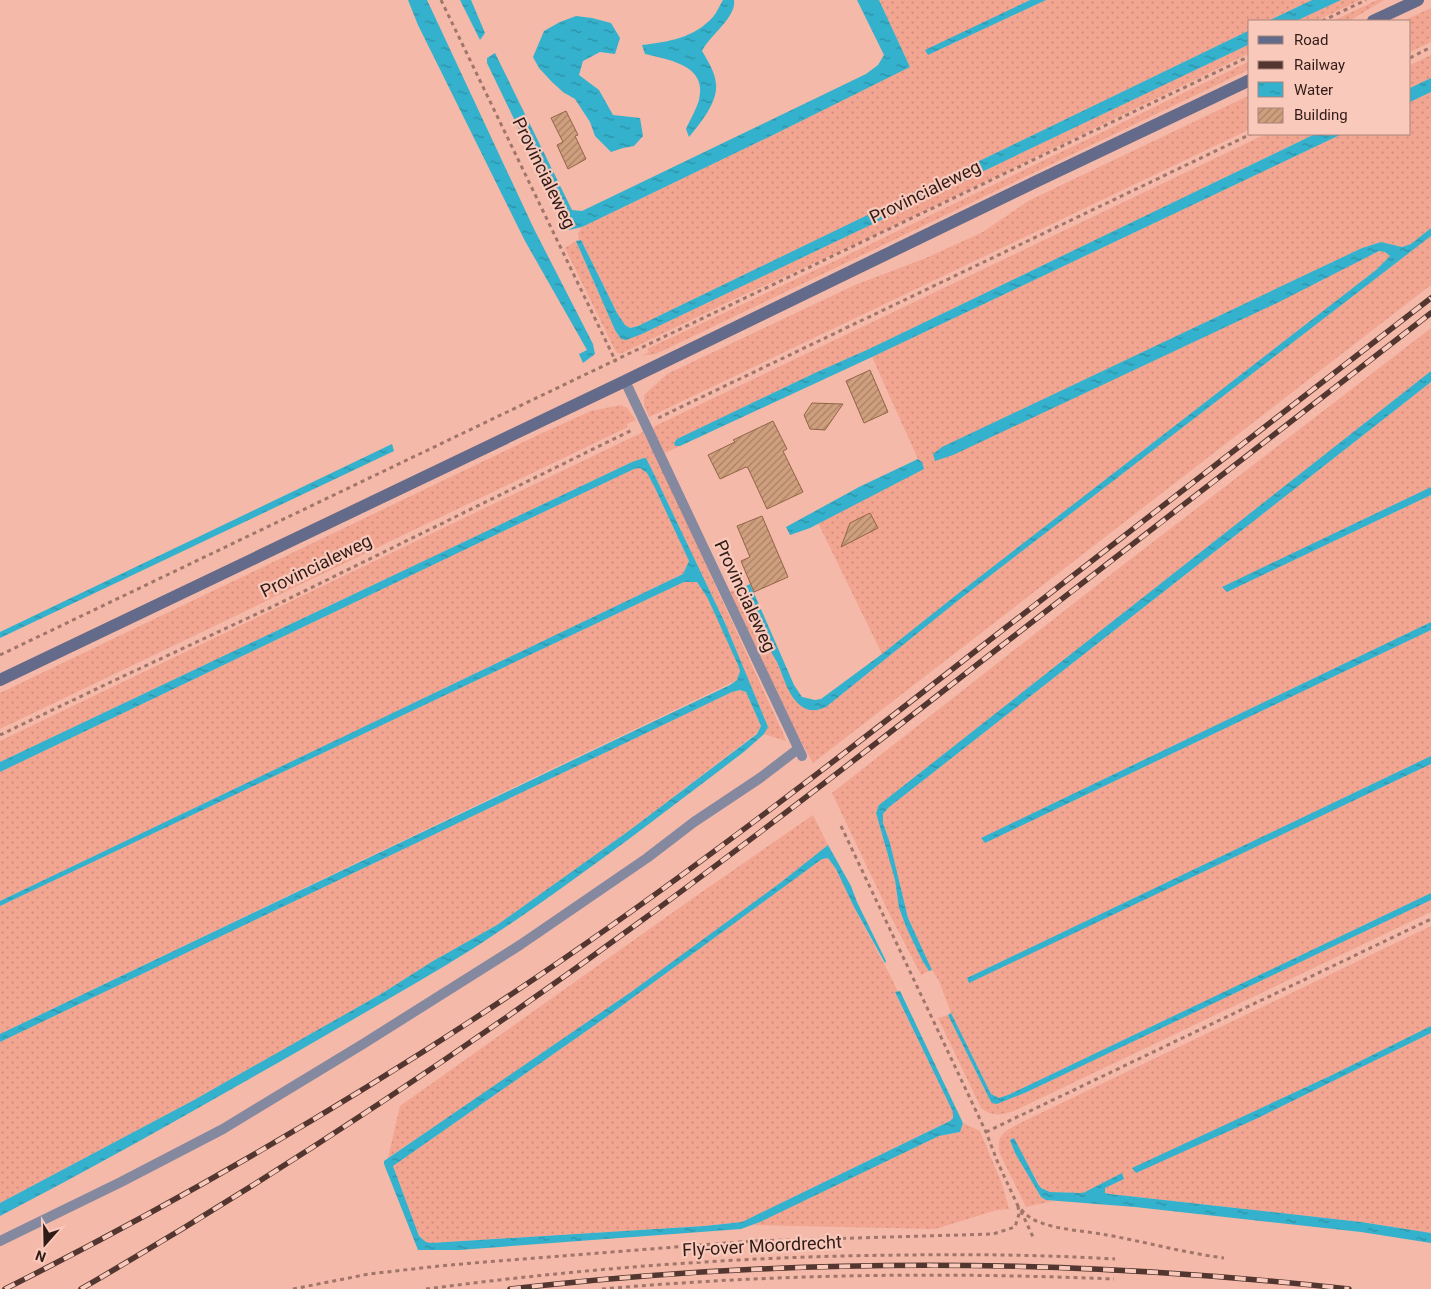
<svg xmlns="http://www.w3.org/2000/svg" width="1431" height="1289" font-family="Roboto,sans-serif">
<style>
.grass{fill:url(#grass-dots)}
.water{fill:url(#water-ripples)}
.building{fill:url(#building-hatch);stroke:#916546}
.lines{fill:none;stroke-linecap:round;stroke-linejoin:round}
.path{stroke:#a0756a;stroke-width:3;stroke-dasharray:4 4;stroke-linecap:butt}
.service{stroke:#84899f;stroke-width:10}
.secondary{stroke:#646a89;stroke-width:12}
.rail-casing{stroke:#52362f;stroke-width:5.5}
.rail{stroke:#f9c9bc;stroke-width:4;stroke-dasharray:11;stroke-linecap:butt}
.labels{text-anchor:middle;stroke-width:4.5;stroke-linejoin:round;paint-order:stroke}
.street-label{font-size:18px;fill:#311b16;stroke:#f9c9bc}
</style>
<defs>
<pattern id="grass-dots" width="8" height="8" patternUnits="userSpaceOnUse" patternTransform="scale(1.25)"><rect width="8" height="8" fill="#f2a591"/><path d="M2 2h.1M6 6h.1" fill="none" stroke="#d08d7c" stroke-width="1.8" stroke-linecap="round"/></pattern>
<pattern id="water-ripples" width="26" height="14" patternUnits="userSpaceOnUse" patternTransform="scale(1.25)"><rect width="26" height="14" fill="#34b1cc"/><path d="M2 4q2-2 4 0t4 0M15 11q2-2 4 0t4 0" fill="none" stroke="#2d8fa5"/></pattern>
<pattern id="building-hatch" width="6" height="6" patternUnits="userSpaceOnUse" patternTransform="scale(1.25)"><rect width="6" height="6" fill="#cf9f7e"/><path d="M-1 1l2-2M0 6l6-6M5 7l2-2" fill="none" stroke="#a98166"/></pattern>
</defs>
<rect width="100%" height="100%" fill="#f4b9a9"/>
<g class="grass">
<path d="M879,0H1030L983,23L928,55L1046,0H1312L1268,21H1250V30L638,326L630,328L625,325L617,313L581,240H579L578,233L582,227L771,136L910,67Z"/>
<path d="M1341,0H1360L1316,21H1296Z"/>
<path d="M1377,0H1384L1349,21H1333Z"/>
<path d="M1431,8V42L1410,52V21H1403Z"/>
<path d="M1250,44V53L854,245L737,298L620,354L616,352L565,248L576,241L615,330L642,334Z"/>
<path d="M1431,55V78L1410,88V65Z"/>
<path d="M1250,61V69L656,354L641,356L649,352L647,349L856,251Z"/>
<path d="M1431,92V228L1411,244L1402,247L1381,242L1362,248L943,447L933,454L1317,283L1359,260L1380,251L1385,252L1390,256L1376,270L955,596L882,654L818,523L922,462L918,459L872,357L1342,134H1410V102Z"/>
<path d="M1250,95V129L649,417L644,405V395L667,374L855,285L926,258L983,232L1028,201Z"/>
<path d="M1266,134H1315L869,349L817,372L677,439L674,443L675,446H680L665,453L653,429L655,426Z"/>
<path d="M1431,236V285L813,763L786,715L728,592L742,588L765,641L778,664L789,690L794,698L804,708L826,707L960,599Z"/>
<path d="M1431,328V371L879,805L876,813L895,880L899,908L907,929L922,960L929,971L921,975L888,911L832,793L1101,582Z"/>
<path d="M1431,382V487L1223,587L1227,592L1431,495V622L981,838L985,843L1431,630V756L967,978L969,982L1431,764V893L1008,1095L999,1098L991,1094L951,1013L939,981L932,970L908,918L890,843L883,823L882,815L888,808Z"/>
<path d="M621,405L627,408L636,420L627,424L628,427L0,729V693L538,435L591,411Z"/>
<path d="M643,432L682,507L711,576L782,731L786,741L764,734L768,727L725,623L655,476L646,459L644,458L632,462L0,762V741Z"/>
<path d="M640,468L647,473L655,488L689,561L683,574L0,901V772L575,497L634,469Z"/>
<path d="M684,582H697L707,597L714,612L739,665L740,671L737,680L0,1034V906Z"/>
<path d="M740,690L746,692L761,726L757,733L630,830L497,925L433,961L381,994L194,1100L0,1203V1042L732,692Z"/>
<path d="M813,815L828,845C687,958 536,1057 388,1158L400,1106L696,896Z"/>
<path d="M828,858C840,873 846,892 855,909C869,937 885,963 898,992L895,993L953,1112V1118L950,1121L742,1222L704,1226L431,1243L426,1242L419,1236L393,1166L605,1018L822,859Z"/>
<path d="M1431,900V912L1014,1111C1001,1115 992,1117 981,1108L938,1018L948,1015L990,1100L997,1104L1027,1092Z"/>
<path d="M1431,926V1026L1332,1075L1133,1168L1258,1118L1431,1033V1233L1361,1222L1110,1194L1105,1193V1188L1124,1179L1122,1174L1083,1193L1050,1192L1041,1188L1032,1172L1010,1140L1015,1153L1041,1197L1046,1200L1053,1201L1026,1207L1000,1154C995,1133 1006,1131 1022,1122Z"/>
<path d="M963,1123L980,1131L1002,1184L1009,1209L997,1210L935,1229L753,1225L939,1136L960,1132Z"/>
</g>
<g class="water">
<path d="M408,0H427L534,229L593,344L595,354L583,363L579,354L587,350L525,241L418,25Z"/>
<path d="M460,0H471L485,33L480,40Z"/>
<path d="M723,0H734C737,17 709,36 702,51C708,61 715,72 716,84C718,102 700,124 689,137L686,129C690,120 696,110 699,100C708,65 669,60 645,54L642,45C668,42 694,38 713,17C717,12 720,5 723,0Z"/>
<path d="M857,0H879L910,67L771,136L582,227L569,230L566,227L487,63V58L495,53L572,210L582,211L866,74L878,65L884,55Z"/>
<path d="M1030,0H1046L928,55L925,50Z"/>
<path d="M1312,0H1341L1296,21H1268Z"/>
<path d="M576,16L592,18L611,23L620,38L615,54L600,52L583,61L579,75L599,90L613,115L640,118L643,136L634,146L623,148L611,152L595,136L590,122L575,99L563,92L552,82L539,68L533,57L544,31L560,22Z"/>
<path d="M1250,30V44L642,334L626,340L621,339L615,330L576,241L581,240L617,313L625,325L630,328L638,326Z"/>
<path d="M1431,78V92L1410,102V88Z"/>
<path d="M1315,134H1342L872,357L680,446H675L674,443L677,439L817,372L869,349Z"/>
<path d="M1431,228V236L960,599L826,707C819,710 812,712 804,708C788,698 784,677 777,662C773,655 768,648 765,641C757,624 750,606 742,588L750,584L794,685L802,697L815,700L821,699L882,654L955,596L1376,270L1390,256L1385,252L1379,251L1279,302L953,455L935,461L933,454L942,447L1362,248L1381,242L1402,247L1411,244Z"/>
<path d="M1431,371V382L888,808L883,814V823L890,843L908,918L932,970L929,971L922,960L907,929L899,908L895,880L876,813L879,805Z"/>
<path d="M392,444L394,451L0,638V632Z"/>
<path d="M644,458H646L655,476L725,623L768,727L764,734L745,751C657,818 569,886 477,946C420,982 360,1015 302,1049C202,1106 102,1163 0,1216V1203L194,1100L381,994L433,961L497,925L630,830L757,734L761,726L746,692L740,690L732,692L0,1042V1034L730,685L737,680L740,671L738,665L714,612L707,597L697,582H684L0,906V901L683,574L689,561L655,488L647,473L640,468L634,469L575,497L0,772V762L632,462Z"/>
<path d="M918,459L922,462L924,469L810,528L790,535L786,527L859,487Z"/>
<path d="M1431,487V495L1227,592L1222,587Z"/>
<path d="M1431,622V630L985,843L981,838Z"/>
<path d="M1431,756V764L969,983L967,978Z"/>
<path d="M828,845L851,886L857,902L886,961L885,963L854,907L836,869L828,858L822,859L605,1018L393,1166L419,1236L426,1242L431,1243L704,1226L742,1222L950,1121L953,1118V1112L895,992L900,991L963,1123L960,1132L939,1136L760,1222L741,1229L459,1250H418L384,1164V1161L631,992L780,883Z"/>
<path d="M1431,893V900L1027,1092L997,1104L992,1103L990,1100L948,1015L951,1013L991,1094L999,1098L1008,1095Z"/>
<path d="M1431,1026V1033L1258,1118L1136,1173L1132,1168L1332,1075Z"/>
<path d="M1014,1138L1038,1184L1041,1188L1050,1192L1083,1193L1122,1173L1124,1179L1105,1188V1193L1110,1194L1361,1222L1431,1233V1243L1361,1232L1135,1207L1046,1200L1041,1197L1015,1153L1010,1140Z"/>
</g>
<g class="building">
<path d="M566,111L578,135L575,136L586,159L568,169L557,145L563,142L551,118Z"/>
<path d="M870,370L888,412L864,423L846,381Z"/>
<path d="M812,403L843,404L825,430L810,429L804,415Z"/>
<path d="M773,421L787,449L783,451L803,492L767,509L748,468L746,467L720,479L708,455L735,442L733,440Z"/>
<path d="M870,513L878,528L841,547L850,523Z"/>
<path d="M762,516L788,577L754,592L741,561L750,557L737,526Z"/>
</g>
<g class="lines">
<g class="path">
<path d="M441,0L616,362"/>
<path d="M1322,21L1366,0"/>
<path d="M1410,58L1431,47"/>
<path d="M658,418L1251,134"/>
<path d="M0,655L1250,56"/>
<path d="M0,735L113,681L278,604L632,430"/>
<path d="M841,826L986,1132L998,1163L1018,1206C1024,1213 1030,1219 1039,1222C1059,1230 1086,1231 1107,1235C1146,1242 1185,1253 1224,1258"/>
<path d="M986,1132L1431,919"/>
<path d="M1021,1211L1033,1237"/>
<path d="M293,1289L369,1274L439,1266L485,1262L752,1241L993,1234L1015,1227L1019,1214L1018,1206"/>
<path d="M426,1289C585,1268 746,1256 907,1255C977,1254 1046,1255 1115,1259"/>
<path d="M602,1289C773,1274 943,1272 1114,1279"/>
</g>
<g class="service">
<path d="M625,381L802,756"/>
<path d="M0,1241L121,1182L223,1129L363,1044L520,945L647,858L694,822L760,778L798,749"/>
</g>
<g class="secondary">
<path d="M1373,21L1418,0"/>
<path d="M0,680L625,381L1035,182L1250,80"/>
</g>
<defs>
<g id="rail">
<path d="M5,1289C198,1192 384,1082 562,960C706,861 844,754 982,646C1132,530 1281,414 1431,298"/>
<path d="M81,1289C274,1177 461,1053 641,921C753,839 864,753 974,667C1127,549 1279,431 1431,313"/>
<path d="M510,1289C788,1257 1071,1258 1349,1289"/>
</g>
</defs>
<use href="#rail" class="rail-casing"/>
<use href="#rail" class="rail"/>
</g>
<g class="labels">
<g class="street-label">
<text transform="translate(544 173) rotate(64)" y="6">Provincialeweg</text>
<text transform="translate(925 192) rotate(-26)" y="6">Provincialeweg</text>
<text transform="translate(316 566) rotate(-26)" y="6">Provincialeweg</text>
<text transform="translate(745 596) rotate(65)" y="6">Provincialeweg</text>
<text transform="translate(762 1246) rotate(-3)" y="6">Fly-over Moordrecht</text>
</g>
</g>
<rect x="1248" y="20" width="162" height="115" fill="#f9c9bc" stroke="#a9837a"/>
<rect x="1258" y="36" width="25" height="8" fill="#646a89" stroke="#a9837a"/>
<text x="1294" y="45" font-size="15" fill="#311b16">Road</text>
<rect x="1258" y="61" width="25" height="8" fill="#52362f" stroke="#a9837a"/>
<text x="1294" y="70" font-size="15" fill="#311b16">Railway</text>
<rect x="1258" y="82" width="25" height="15" fill="url(#water-ripples)" stroke="#a9837a"/>
<text x="1294" y="95" font-size="15" fill="#311b16">Water</text>
<rect x="1258" y="108" width="25" height="15" fill="url(#building-hatch)" stroke="#a9837a"/>
<text x="1294" y="120" font-size="15" fill="#311b16">Building</text>
<g transform="translate(45 1244) rotate(200)" stroke="#f9c9bc" stroke-width="4" paint-order="stroke">
<path d="M0-4L9 19L0 12L-9 19Z" fill="#311b16"/>
<text y="-8" font-size="14" font-weight="bold" text-anchor="middle" fill="#311b16">N</text>
</g>
</svg>
